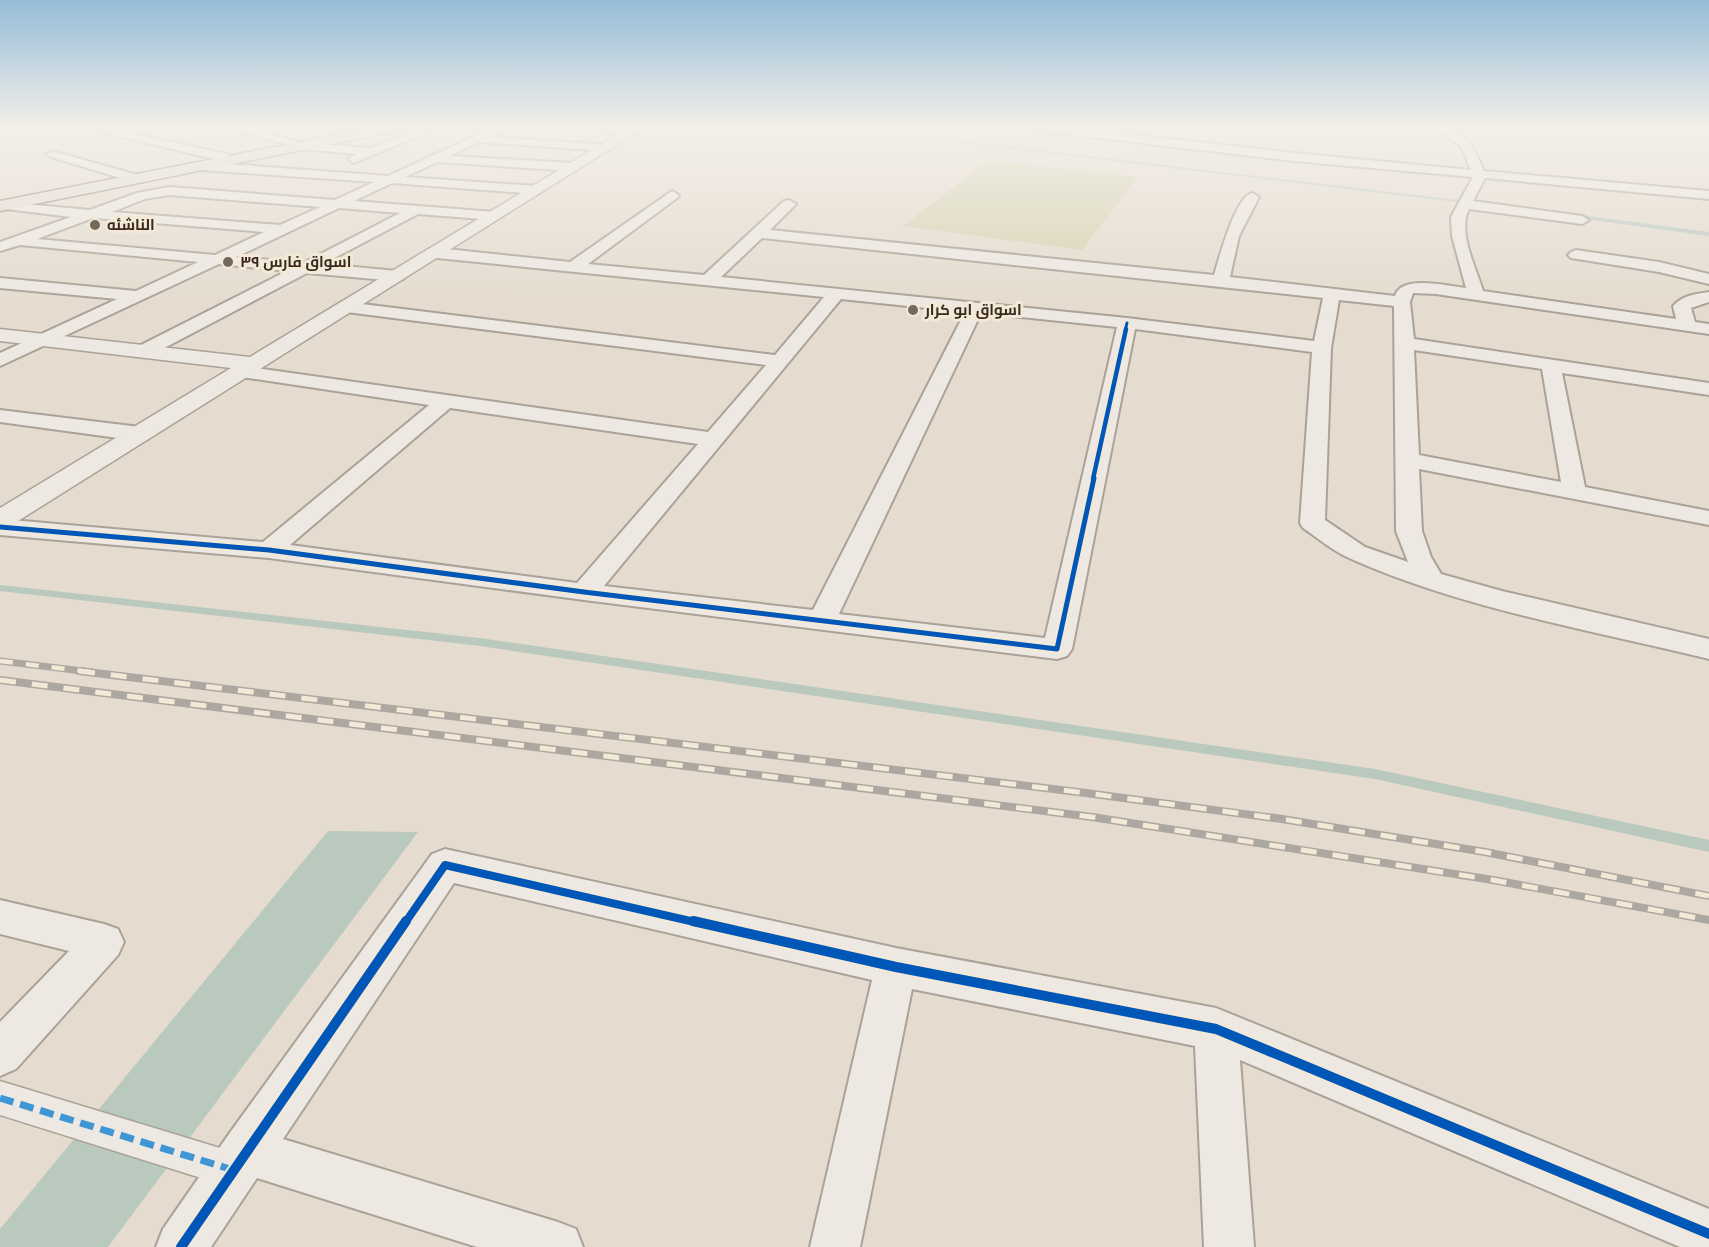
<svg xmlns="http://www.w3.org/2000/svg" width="1709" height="1247" font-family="Merriweather,Cairo,serif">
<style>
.green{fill:#d6d3b2}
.water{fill:#bac9be}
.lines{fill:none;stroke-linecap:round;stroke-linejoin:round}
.stream{fill:#bac9be;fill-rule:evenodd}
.pedestrian-casing{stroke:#aaa298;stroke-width:3}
.minor-casing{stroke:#aaa298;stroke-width:4}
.tertiary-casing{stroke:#aaa298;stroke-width:3}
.primary-casing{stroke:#90877f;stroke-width:3}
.pedestrian{fill:#ede8e1;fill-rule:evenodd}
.minor{fill:#ede8e1;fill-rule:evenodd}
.tertiary{fill:#ede8e1;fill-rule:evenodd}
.primary{fill:#e4ddd2;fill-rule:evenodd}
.rail-far1-casing{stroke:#ada7a1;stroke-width:7}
.rail-casing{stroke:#ada7a1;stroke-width:8}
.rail-far1{stroke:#f4e9d7;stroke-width:4.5;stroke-dasharray:13;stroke-linecap:butt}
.rail{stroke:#f4e9d7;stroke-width:5;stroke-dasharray:16;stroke-linecap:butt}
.quiet{stroke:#3e96d5;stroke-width:7;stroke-dasharray:14 7;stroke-linecap:butt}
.cycleway-far4-casing{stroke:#f4e9d7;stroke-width:5}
.cycleway-far3-casing{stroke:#f4e9d7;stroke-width:8}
.cycleway-far2-casing{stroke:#f4e9d7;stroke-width:9}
.cycleway-far1-casing{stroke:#f4e9d7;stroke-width:11}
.cycleway-casing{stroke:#f4e9d7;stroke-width:14}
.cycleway-far4{stroke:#0057b8;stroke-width:3}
.cycleway-far3{stroke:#0057b8;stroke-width:4.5}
.cycleway-far2{stroke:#0057b8;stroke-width:5}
.cycleway-far1{stroke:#0057b8;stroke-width:8}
.cycleway{stroke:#0057b8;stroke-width:10}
.poi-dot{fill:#75685d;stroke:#f4e9d7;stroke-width:2}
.labels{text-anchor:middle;stroke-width:6;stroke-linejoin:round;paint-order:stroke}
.far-poi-label{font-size:15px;font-weight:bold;fill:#392a20;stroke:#f4e9d7;text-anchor:start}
</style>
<rect width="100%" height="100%" fill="#e5dccf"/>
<path class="green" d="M988,161L1138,177L1082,250L903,226Z"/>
<path class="water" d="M328,831L418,832L108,1247H0V1229Z"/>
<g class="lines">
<g class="stream">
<path d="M921,136L1474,202L1476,203L1474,204L920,138Z"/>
<path d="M1573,214L1709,232V236L1571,217Z"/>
<path d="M0,585L480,638L1375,769L1709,840V852L1375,779L480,646L0,591Z"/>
</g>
<defs>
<path id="pedestrian" d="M0,1081L233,1152L246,1157L251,1170L246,1183L233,1188L0,1115Z"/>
<g id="minor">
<path d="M80,127H101L227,154L233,158L227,162Z"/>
<path d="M226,127H244L302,143L371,148L425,127L435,129L354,163L348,159L356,154L302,149Z"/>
<path d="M494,127H508L491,137L606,145L612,148L606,151L479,142L450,156L574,163L580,167L574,171L437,162L405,177L537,186L543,190L537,194L392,183L354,201L495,212L502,216L495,220L418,214L323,264L397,271L403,273L405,276L403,279L397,281L307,273L151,355H137L135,351L137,347L287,271L219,264L0,366V353L117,299L0,288V278L136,291L198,262L20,245L0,251V242L71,217L6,209L0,206L1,202L90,210L137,193L169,187L335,200L374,182L201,170L195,166L201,162L388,176ZM169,195L320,207L280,225L112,212L145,199ZM339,208L400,213L303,263L236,257ZM93,218L264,232L215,255L37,239Z"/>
<path d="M582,127H637L640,130L635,133L587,130Z"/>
<path d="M1027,127H1062L1294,153L1471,170L1461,146L1434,127C1464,127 1473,146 1484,171L1709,191V199L1485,178L1473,201L1582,216L1589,220L1582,224L1469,209C1457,232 1476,267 1483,291L1676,319L1673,306C1683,295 1695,294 1709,292V302L1691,308L1695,322L1709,324V334L1436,294L1413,293L1410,302L1414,339L1709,383V395L1562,373L1585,487L1709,511V525L1419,469L1422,531L1431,557L1441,574L1502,591L1709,639V659C1591,630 1460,608 1349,558C1333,551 1318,538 1303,528L1300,523L1312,352L1135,329L1072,649L1067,656L1057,659L584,600L269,558L0,535V519L263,542L429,405L235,376L232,372L235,368L242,366L708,432L766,365L346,312L340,311L337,307L340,303L346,302L775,355L824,297L437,258L429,253L437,248L570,262L672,191L679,195L677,198L588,264L704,275L784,201L789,200L796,204L770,230L1214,275C1219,259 1235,197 1252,193L1259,197L1239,236L1230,277L1395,296C1401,274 1448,286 1466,288L1452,236L1451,217L1473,177L1294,161L1032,130ZM762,238L1323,298L1314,341L1127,318L721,277ZM841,299L965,312L813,610L604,586ZM1339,300L1394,306L1396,531L1408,562L1365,547L1325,520L1331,348ZM981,313L1117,327L1045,638L839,614ZM1414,350L1542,369L1561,482L1419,455ZM450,408L698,444L577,583L290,545Z"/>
<path d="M52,151L141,176L143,179L137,183L48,156L46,154Z"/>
<path d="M1576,250L1659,262L1709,274V284L1659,272L1571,258L1568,255L1571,252Z"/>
<path d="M0,410L140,427L148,429L151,434L148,439L140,441L0,422Z"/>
<path d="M445,849L896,948L1216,1008L1709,1209V1247H1680L1240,1060L1254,1247H1204L1195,1046L912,989L860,1247H810L872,980L454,883L283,1139L558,1222L576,1229L583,1247H477L257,1178L211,1247H156L163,1229L229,1134L432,854Z"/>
<path d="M0,900L104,924L118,929L124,942L118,955L16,1069L0,1076V1022L69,951L0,934Z"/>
</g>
<path id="tertiary" d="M630,127H645L10,526L0,529V508L231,368L0,341V329L250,357Z"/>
<path id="primary" d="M376,127H402L396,131L0,211V201Z"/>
</defs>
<use href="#pedestrian" class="pedestrian-casing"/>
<use href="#minor" class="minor-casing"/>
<use href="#tertiary" class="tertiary-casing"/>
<use href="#primary" class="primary-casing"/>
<use href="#pedestrian" class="pedestrian"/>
<use href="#minor" class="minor"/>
<use href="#tertiary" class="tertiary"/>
<use href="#primary" class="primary"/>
<defs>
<path id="rail-far1" d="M0,661L91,672"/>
<g id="rail">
<path d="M79,671L1086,793L1282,819L1485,852L1709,896"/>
<path d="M0,680L1092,817L1493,880L1709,920"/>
</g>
</defs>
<use href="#rail-far1" class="rail-far1-casing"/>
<use href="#rail" class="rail-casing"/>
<use href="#rail-far1" class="rail-far1"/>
<use href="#rail" class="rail"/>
<path class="quiet" d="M0,1098L233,1170"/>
<defs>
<path id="cycleway-far4" d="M1125,331L1127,323"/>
<path id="cycleway-far3" d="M1093,479L1126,329"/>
<path id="cycleway-far2" d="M0,527L269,550L584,592L1057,649L1094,478"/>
<path id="cycleway-far1" d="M405,923L445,865L699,923"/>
<g id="cycleway">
<path d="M693,921L896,967L1216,1029L1709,1234"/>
<path d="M181,1247L406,921"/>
</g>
</defs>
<use href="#cycleway-far4" class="cycleway-far4-casing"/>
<use href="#cycleway-far3" class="cycleway-far3-casing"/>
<use href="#cycleway-far2" class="cycleway-far2-casing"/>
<use href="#cycleway-far1" class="cycleway-far1-casing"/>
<use href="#cycleway" class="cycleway-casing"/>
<use href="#cycleway-far4" class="cycleway-far4"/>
<use href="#cycleway-far3" class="cycleway-far3"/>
<use href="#cycleway-far2" class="cycleway-far2"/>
<use href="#cycleway-far1" class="cycleway-far1"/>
<use href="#cycleway" class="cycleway"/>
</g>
<linearGradient id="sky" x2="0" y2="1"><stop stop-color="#95bcd7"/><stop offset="0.42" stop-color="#f3efe9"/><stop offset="1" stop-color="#f3efe9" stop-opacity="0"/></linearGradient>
<rect width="1709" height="302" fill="url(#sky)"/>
<g class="poi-dot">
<circle cx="95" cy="225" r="6"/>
<circle cx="228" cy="262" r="6"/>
<circle cx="913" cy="310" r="6"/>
</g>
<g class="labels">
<g class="far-poi-label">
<text x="107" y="230">الناشئه</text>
<text x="240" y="267">اسواق فارس ٣٩</text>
<text x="925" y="315">اسواق ابو كرار</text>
</g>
</g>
</svg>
